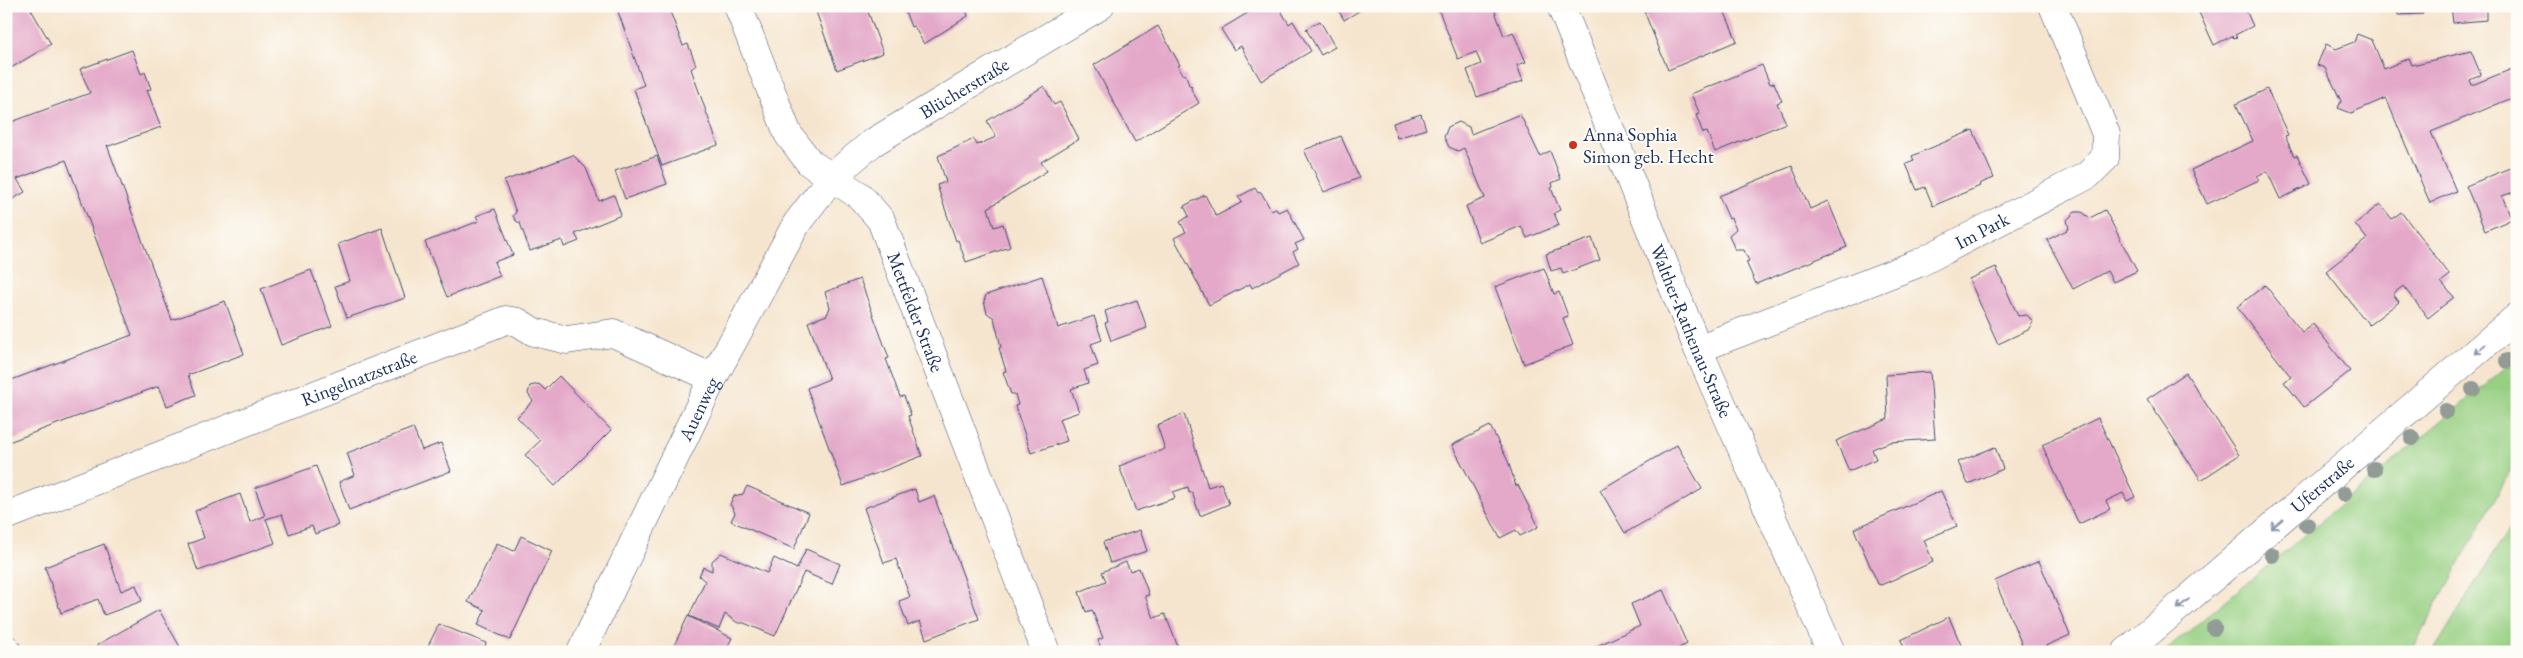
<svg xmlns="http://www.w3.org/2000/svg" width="2523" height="658" font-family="'EB Garamond',serif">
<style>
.green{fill:#98d083;stroke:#5a8070}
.building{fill:#e4a9c9}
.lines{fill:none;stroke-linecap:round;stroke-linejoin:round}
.minor-casing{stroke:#3c4a6f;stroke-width:29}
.minor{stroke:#fff;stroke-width:28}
.tree{fill:#929b96}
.oneway{stroke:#8d97ae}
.poi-dot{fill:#c8321e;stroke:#fdfcf7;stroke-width:2}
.labels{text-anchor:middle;stroke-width:4;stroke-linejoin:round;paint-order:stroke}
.street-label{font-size:19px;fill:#1b2f5e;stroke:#fdfcf7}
.poi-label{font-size:19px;fill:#1b2f5e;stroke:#fdfcf7;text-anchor:start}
</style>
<rect width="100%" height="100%" fill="#fdfcf7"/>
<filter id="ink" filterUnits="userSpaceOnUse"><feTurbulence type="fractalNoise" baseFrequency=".02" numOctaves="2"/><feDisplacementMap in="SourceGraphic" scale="10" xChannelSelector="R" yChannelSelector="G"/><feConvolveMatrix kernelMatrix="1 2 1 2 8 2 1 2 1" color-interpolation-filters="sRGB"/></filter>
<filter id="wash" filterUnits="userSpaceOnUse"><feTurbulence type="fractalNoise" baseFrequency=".0096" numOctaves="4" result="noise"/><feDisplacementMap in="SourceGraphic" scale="20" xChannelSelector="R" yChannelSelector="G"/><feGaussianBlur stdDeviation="1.12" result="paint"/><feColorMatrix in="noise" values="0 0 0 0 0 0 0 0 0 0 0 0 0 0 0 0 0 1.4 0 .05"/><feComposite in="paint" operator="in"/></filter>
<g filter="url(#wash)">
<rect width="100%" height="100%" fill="#f6e5ce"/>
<g class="green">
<path d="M2517,358V459L2410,652H2164Z"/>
<path d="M2517,528V652H2433L2508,530Z"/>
</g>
<g id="blocks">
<g class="building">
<path d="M6,6H29L51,44L6,71Z"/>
<path d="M616,6H668L683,46L688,44L696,65L691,69L718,145L662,166L634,89L644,85Z"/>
<path d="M814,6H866L883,53L837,70Z"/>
<path d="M903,6H949L951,10L965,6L968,16L924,44L914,26L911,27Z"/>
<path d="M1259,6H1278L1289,24L1293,21L1311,51L1261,81L1241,46L1234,50L1221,29Z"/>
<path d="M1336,6H1363L1364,8L1344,20Z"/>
<path d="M1437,6H1493L1504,36L1513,32L1526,62L1517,65L1523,81L1477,97L1467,70L1481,64L1476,52L1458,59Z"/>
<path d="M1655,6H1728L1723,8L1737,41L1668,70L1644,11Z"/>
<path d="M2196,6H2244L2253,26L2235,35L2237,37L2234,38L2232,36L2214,45Z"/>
<path d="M2397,6H2449V8L2422,10L2423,14L2398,15Z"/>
<path d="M2451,6H2486V20L2453,23Z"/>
<path d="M1320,21L1335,47L1321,55L1306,29Z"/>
<path d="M1158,26L1180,65L1178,66L1182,74L1186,75L1189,85L1192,86L1191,89L1199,103L1135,142L1094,65Z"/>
<path d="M2357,34L2372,40L2384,69L2409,58L2412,65L2471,51L2481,75L2470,80L2472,85L2517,67V122L2512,98L2431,132L2456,191L2430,203L2386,98L2351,113L2338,108L2341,101L2333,84L2325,68L2317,65L2326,44L2336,49L2354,42Z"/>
<path d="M132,50L141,74L145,72L151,89L147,90L161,127L109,146L107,145L138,229L172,320L225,301L244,354L188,375L196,395L167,406L159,386L6,443V382L132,335L66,160L17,179L25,192L6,203V124L90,93L80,69Z"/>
<path d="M1762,65L1770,84L1774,83L1782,101L1777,103L1786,123L1715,152L1707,132L1703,133L1696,115L1700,114L1691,94Z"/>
<path d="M1044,86L1054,105L1060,102L1079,139L1041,162L1047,171L988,208L994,227L1003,224L1010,247L966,262L958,240L956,241L937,185L946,182L938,156L974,139L977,145L996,137L987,121Z"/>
<path d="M2267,89L2288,135L2285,136L2294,156L2297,155L2311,184L2280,199L2267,171L2257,176L2259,180L2207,204L2191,170L2253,141L2236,104Z"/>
<path d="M1421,114L1426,129L1397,138L1393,123Z"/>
<path d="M1520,114L1540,156L1550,151L1561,179L1552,183L1553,187L1551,188L1560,210L1554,213L1559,225L1527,238L1521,226L1480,243L1466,206L1485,198L1464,148L1458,151L1449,147L1444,137L1448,127L1459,122L1469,127L1471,134Z"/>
<path d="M1973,130L1994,178L1979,184L1980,186L1933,206L1925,187L1917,190L1906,164L1914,161L1912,156Z"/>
<path d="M1341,136L1359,178L1324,192L1304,150Z"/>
<path d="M573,155L586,168L599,201L614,195L621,215L575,234L579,241L564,247L562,240L530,251L520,223L516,221L513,216L516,212L504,181Z"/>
<path d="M657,156L667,184L625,199L615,171Z"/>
<path d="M2517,165V191L2502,196L2512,219L2485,231L2466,186Z"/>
<path d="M1792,166L1810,209L1828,201L1847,247L1756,284L1746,262L1749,261L1744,250H1735L1729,235L1736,229L1731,218L1729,219L1719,196Z"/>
<path d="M1255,188L1258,193L1261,192L1271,210L1276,208L1278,212L1287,208L1304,240L1295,244L1298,249L1293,252L1299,263L1252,288L1250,284L1209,305L1174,238L1186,232L1180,222L1189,216L1184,206L1205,195L1216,216L1239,204L1242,202L1238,197Z"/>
<path d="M2380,204L2392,219L2401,212L2450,275L2441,282L2454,297L2428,318L2403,286L2393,294L2399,302L2369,325L2326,271L2367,239L2355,224Z"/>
<path d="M495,209L513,255L494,262L500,276L447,297L425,242L479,221L476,216Z"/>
<path d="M2105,210L2137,271L2113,282L2107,271L2073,289L2047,240L2069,229L2067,220L2075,212H2082L2090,218Z"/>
<path d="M382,228L405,298L347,318L335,286L350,281L338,244Z"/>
<path d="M1592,238L1600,260L1563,274L1561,268L1551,271L1546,254Z"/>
<path d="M1996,267L2018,316L2027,315L2033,322L2028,330L1998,344L1969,279Z"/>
<path d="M1544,268L1554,294L1559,292L1568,316L1563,318L1573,345L1524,364L1495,287Z"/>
<path d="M311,270L332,326L281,345L261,289Z"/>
<path d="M1042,276L1058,328L1094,316L1102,340L1091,344L1098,365L1084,370L1088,383L1071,389L1079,412L1059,419L1067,441L1031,453L1015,406L1018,405L1015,394H1011L1003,372L1006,371L999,348L1001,347L994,318L987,313L984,301L986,295Z"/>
<path d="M860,279L889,358L886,359L900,397L904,396L911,415L908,416L922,456L843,486L807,388L829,379L808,322L827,315L830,307L825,292Z"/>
<path d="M2265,285L2302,332L2313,324L2350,371L2304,407L2284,382L2291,377L2237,307Z"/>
<path d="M1137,300L1147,328L1111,341L1105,323L1108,322L1105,311Z"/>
<path d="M1930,372L1935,439L1890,442L1872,449L1876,459L1849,471L1836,441L1888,419L1886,375Z"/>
<path d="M2186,373L2239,455L2201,480L2147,399Z"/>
<path d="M559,376L611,430L555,486L525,455L540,441L517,417L533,401L528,394L530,386L539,384L545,390Z"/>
<path d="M1184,414L1208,487L1221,483L1229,504L1200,516L1192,492L1189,493L1188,487L1173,492L1175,498L1136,511L1119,466L1165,449L1157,425Z"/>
<path d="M2098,418L2135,497L2127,501L2123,493L2106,501L2110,509L2079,524L2042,445Z"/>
<path d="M1490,426L1508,461L1516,486L1518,485L1536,521L1538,527L1520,536L1516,530L1500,538L1452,445Z"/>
<path d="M413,428L422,450L441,443L451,471L349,510L339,482L355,475L347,453Z"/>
<path d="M1677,445L1702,489L1625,533L1600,490Z"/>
<path d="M1995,447L2003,469L1968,484L1958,462Z"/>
<path d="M316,466L338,525L315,534L312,526L289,534L282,514L266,519L275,543L198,571L188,544L204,538L195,511L240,494L250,522L265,516L255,488Z"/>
<path d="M747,486L809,513L794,549L731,521L735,513L730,504L734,496L743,494Z"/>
<path d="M915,489L919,502L934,496L979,619L926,639L920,621L908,626L899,601L910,597L896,559L884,563L864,508Z"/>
<path d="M1941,491L1957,526L1924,540L1933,562L1881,585L1878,584L1854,529Z"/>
<path d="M1140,530L1147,551L1110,563L1103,542Z"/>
<path d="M521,536L552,551L510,640L478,625L485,610L468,602L497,543L514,551Z"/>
<path d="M104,544L121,591L136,585L142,601L104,615L98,599L61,613L45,567Z"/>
<path d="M806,549L840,564L832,584L804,572L775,636L744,623H738L725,614L719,629L689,616L705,581L699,576L703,567L712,571V561L721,553L767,573L774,558L797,569Z"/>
<path d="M2039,561L2070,635L2032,652H2025L1995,581Z"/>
<path d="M1126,562L1130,571L1139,568L1149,595L1145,596L1154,618L1165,614L1180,652H1102L1098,640L1103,638L1092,610L1086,612L1079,592L1106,581L1102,572Z"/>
<path d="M1663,590L1687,644L1671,652H1584L1640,626L1631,604Z"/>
<path d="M159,610L183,652H101L97,645Z"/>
<path d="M688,616L732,638L725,652H671Z"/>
<path d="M1949,617L1964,652H1906L1901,640Z"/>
<path d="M439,624L486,643L485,646L497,652H425Z"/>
</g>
</g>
</g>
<g filter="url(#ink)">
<use href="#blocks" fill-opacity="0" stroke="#3c4a6f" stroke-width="1"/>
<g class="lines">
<defs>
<g id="minor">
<path id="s1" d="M738,6L788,134L810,163L860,196L881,220L1046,652"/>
<path id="s2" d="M1561,6L1698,349L1831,652"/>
<path id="s3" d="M1698,349L1919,263L2088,175L2105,158L2106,134L2053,6"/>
<path id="s4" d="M6,516L506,320L518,322L534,332L567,340L613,333L713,378"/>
<path d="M6,649L8,652"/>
<path id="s5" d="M581,652L713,378L797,223L833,176L872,143L1100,6"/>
<path id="s6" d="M2126,652L2517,317"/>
</g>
</defs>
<use href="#minor" class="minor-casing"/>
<use href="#minor" class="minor"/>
</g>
<g class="tree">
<circle cx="2507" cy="361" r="8"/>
<circle cx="2473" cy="389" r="8"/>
<circle cx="2446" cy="411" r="8"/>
<circle cx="2412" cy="438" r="8"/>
<circle cx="2374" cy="469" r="8"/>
<circle cx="2344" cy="494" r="8"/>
<circle cx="2307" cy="525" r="8"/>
<circle cx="2272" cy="555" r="8"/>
<circle cx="2214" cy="628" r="8"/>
</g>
<defs><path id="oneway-shaft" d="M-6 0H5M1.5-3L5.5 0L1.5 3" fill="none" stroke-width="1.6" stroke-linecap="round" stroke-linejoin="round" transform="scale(1.25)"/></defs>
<g class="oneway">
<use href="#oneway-shaft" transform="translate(2480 349) rotate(139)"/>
<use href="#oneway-shaft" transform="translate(2277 524) rotate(139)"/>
<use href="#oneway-shaft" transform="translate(2183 604) rotate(140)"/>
</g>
</g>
<circle class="poi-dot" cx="1573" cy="145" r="5"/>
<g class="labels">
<g class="street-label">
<text dy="7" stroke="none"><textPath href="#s5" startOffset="698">Blücherstraße</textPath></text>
<text dy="7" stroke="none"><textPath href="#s3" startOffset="308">Im Park</textPath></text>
<text dy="7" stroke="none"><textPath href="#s1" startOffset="364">Mettfelder Straße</textPath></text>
<text dy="7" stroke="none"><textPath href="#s2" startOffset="350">Walther-Rathenau-Straße</textPath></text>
<text dy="7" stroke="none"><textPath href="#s4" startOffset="379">Ringelnatzstraße</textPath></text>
<text dy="7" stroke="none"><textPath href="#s5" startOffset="270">Auenweg</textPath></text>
<text dy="7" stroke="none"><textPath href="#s6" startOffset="258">Uferstraße</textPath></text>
</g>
<g class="poi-label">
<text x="1583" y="141">Anna Sophia<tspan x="1583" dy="22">Simon geb. Hecht</tspan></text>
</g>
</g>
<rect width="2523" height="658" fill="none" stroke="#fdfcf7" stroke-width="25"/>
</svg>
